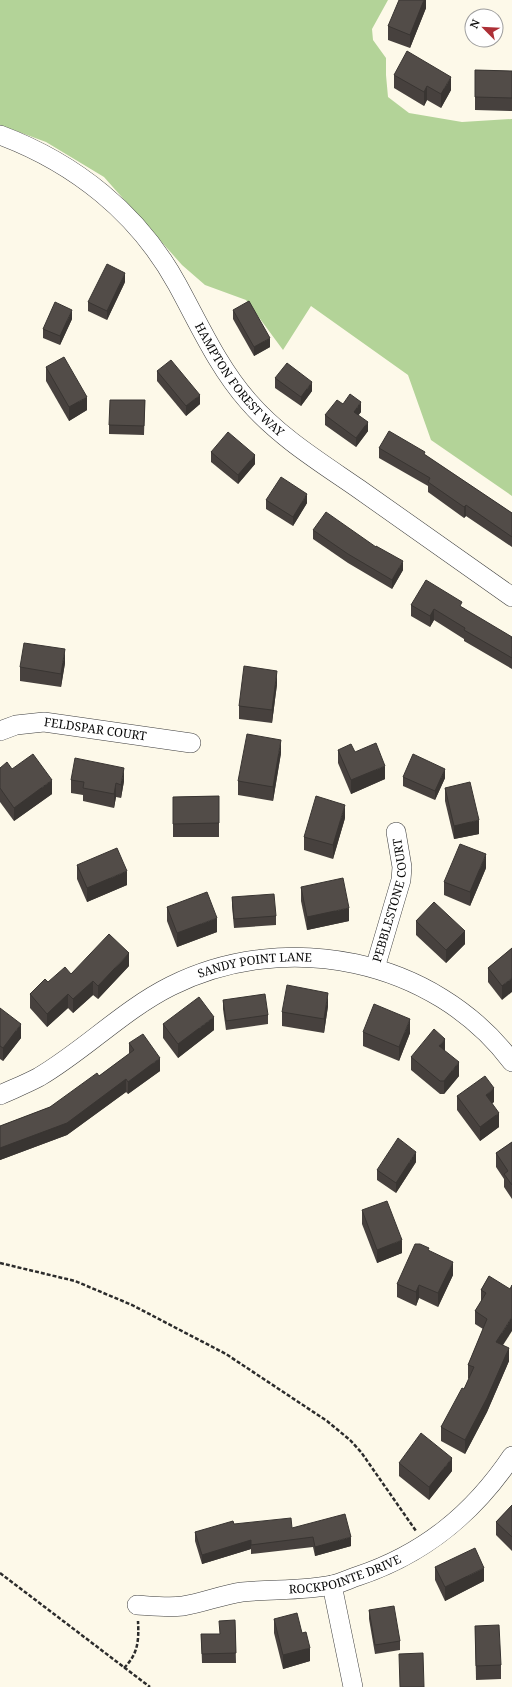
<svg xmlns="http://www.w3.org/2000/svg" width="512" height="1687" font-family="'Noto Serif',serif">
<style>
.forest{fill:#b3d398}
.lines{fill:none;stroke-linecap:round;stroke-linejoin:round}
.minor-casing{stroke:#3d3d3d;stroke-width:20}
.path{stroke:#2c2c2c;stroke-width:2.5;stroke-dasharray:4 2;stroke-linecap:butt}
.minor{stroke:#fff;stroke-width:19}
.wall{fill:#47413e}
.shaded-wall{fill:#393532}
.building{fill:#524c48;stroke:#393532}
.labels{text-anchor:middle;stroke-width:4;stroke-linejoin:round;paint-order:stroke}
.street-label{font-size:12px;fill:#0a0a0a;stroke:#fff}
</style>
<rect width="100%" height="100%" fill="#fdf9e9"/>
<path class="forest" d="M0,0H388L372,29L373,40L386,58V75L388,97L409,113L462,122L512,119V496L431,440L408,375L311,306L283,350L246,300L205,285L182,265L104,177L46,142L0,125Z"/>
<g class="lines">
<defs>
<g id="minor">
<path id="s1" d="M0,135C75,163 138,213 177,284C199,324 218,367 248,401C279,437 320,462 359,489C410,525 461,561 512,597"/>
<path id="s2" d="M0,731L16,725L44,722L191,743"/>
<path id="s3" d="M375,968L401,880L402,867L396,832"/>
<path id="s4" d="M0,1095C13,1089 26,1084 39,1077C85,1050 123,1010 171,986C285,929 434,958 512,1062"/>
<path d="M332,1585L353,1687"/>
<path id="s5" d="M137,1605C152,1606 168,1608 183,1606C203,1603 221,1595 242,1592C271,1589 303,1591 332,1585C341,1583 349,1579 358,1576C424,1554 473,1514 512,1456"/>
</g>
</defs>
<use href="#minor" class="minor-casing"/>
<g class="path">
<path d="M0,1263L75,1281L132,1305L226,1354L327,1421L350,1440L361,1452L416,1531"/>
<path d="M0,1573L150,1687"/>
<path d="M124,1668C138,1654 139,1641 138,1621"/>
</g>
<use href="#minor" class="minor"/>
</g>
<g class="wall">
<path d="M426,0V8L410,48L388,40V26Z"/>
<path d="M475,70L512,71V111L475,110Z"/>
<path d="M394,75L451,90L441,108L427,100L424,106L394,88Z"/>
<path d="M125,282L107,320L88,311V302Z"/>
<path d="M233,310L270,347L254,356L233,319Z"/>
<path d="M72,319L60,345L43,338V329Z"/>
<path d="M46,367L87,410L69,421L46,381Z"/>
<path d="M157,371L200,404L186,416L157,381Z"/>
<path d="M275,378L312,391L301,406L275,388Z"/>
<path d="M145,400L144,435L109,434V425Z"/>
<path d="M343,404L361,412L358,415L368,431L356,447L325,425V415Z"/>
<path d="M379,448L425,455L512,513V547L466,516L464,518L428,492V486L379,458Z"/>
<path d="M211,452L255,464L238,484L211,462Z"/>
<path d="M266,500L307,503L293,526L266,509Z"/>
<path d="M313,530L403,570L392,589L348,563L313,539Z"/>
<path d="M411,605L462,607L512,639V669L464,641V639L434,620L430,627L411,616Z"/>
<path d="M65,663L61,687L20,681V667Z"/>
<path d="M277,684L272,723L239,719V706Z"/>
<path d="M338,750L355,752L385,779L351,794L338,763Z"/>
<path d="M281,753L273,801L238,795V781Z"/>
<path d="M0,768L12,769L52,794L14,821L0,802Z"/>
<path d="M403,777L445,778L435,800L403,786Z"/>
<path d="M71,780L124,781L121,798L116,797L114,808L83,801V795L71,793Z"/>
<path d="M445,788L479,834L454,839L445,801Z"/>
<path d="M219,796V837H173V797Z"/>
<path d="M345,818L333,859L304,850V837Z"/>
<path d="M77,865L127,885L87,902L77,879Z"/>
<path d="M486,868L470,906L444,895V882Z"/>
<path d="M301,887L349,921L307,930L301,901Z"/>
<path d="M232,897L276,916V925L234,928L232,906Z"/>
<path d="M167,907L217,932L177,947L167,921Z"/>
<path d="M416,921L465,944L446,963L416,935Z"/>
<path d="M512,948L502,1000L488,982V968Z"/>
<path d="M129,966L98,999L93,995L73,1013L68,1008L47,1027L30,1008V994L48,982L71,974Z"/>
<path d="M223,1000L268,1015V1024L226,1030L223,1009Z"/>
<path d="M328,1006L324,1033L282,1026V1012Z"/>
<path d="M0,1008L21,1038L3,1061L0,1059Z"/>
<path d="M163,1024L214,1030L178,1058L163,1038Z"/>
<path d="M363,1032L410,1033L399,1061L363,1046Z"/>
<path d="M129,1043L160,1071L128,1094L126,1092L67,1135L0,1160V1126L50,1107L99,1076L129,1054Z"/>
<path d="M411,1057L459,1076L444,1094H440L411,1070Z"/>
<path d="M457,1096L494,1102L492,1103L499,1127L480,1141L457,1110Z"/>
<path d="M512,1142V1199L504,1187V1179L496,1167V1153Z"/>
<path d="M416,1162L396,1193L377,1180V1170Z"/>
<path d="M362,1210L402,1253L377,1263L362,1224Z"/>
<path d="M429,1251L453,1275L438,1307L419,1298L416,1306L397,1297V1284Z"/>
<path d="M489,1276L503,1345L509,1361L487,1412L465,1454L441,1441V1427L464,1389L469,1379L468,1378V1365L483,1329L475,1324V1311L481,1302V1290Z"/>
<path d="M399,1463L452,1471L429,1500L399,1476Z"/>
<path d="M512,1505V1551L496,1535V1522Z"/>
<path d="M234,1524L292,1528L351,1546L315,1556L313,1547L251,1554V1549L202,1564L195,1541V1532Z"/>
<path d="M435,1567L484,1581L445,1601L435,1580Z"/>
<path d="M369,1610L400,1641V1650L375,1654L369,1619Z"/>
<path d="M274,1619L302,1633L310,1661L283,1669L274,1633Z"/>
<path d="M235,1620L236,1663H202L201,1634H220Z"/>
<path d="M475,1626L501,1665V1679L476,1680Z"/>
</g>
<g class="shaded-wall">
<path d="M424,0H426V8L410,48V35Z"/>
<path d="M451,77V90L441,108V94Z"/>
<path d="M427,86V100L424,106V92Z"/>
<path d="M125,273V282L107,320V311Z"/>
<path d="M72,310V319L60,345V336Z"/>
<path d="M270,338V347L254,356V347Z"/>
<path d="M312,382V391L301,406V397Z"/>
<path d="M200,395V404L186,416V406Z"/>
<path d="M87,397V410L69,421V407Z"/>
<path d="M361,402V412L354,421V412Z"/>
<path d="M368,422V431L356,447V438Z"/>
<path d="M255,455V464L238,484V475Z"/>
<path d="M307,494V503L293,526V517Z"/>
<path d="M466,505V516L464,518V507Z"/>
<path d="M403,561V570L392,589V580Z"/>
<path d="M434,609V620L430,627V616Z"/>
<path d="M65,649V663L61,687V674Z"/>
<path d="M277,671V684L272,723V710Z"/>
<path d="M281,740V753L273,801V787Z"/>
<path d="M385,766V779L351,794V780Z"/>
<path d="M124,768V781L121,798V785Z"/>
<path d="M445,769V778L435,800V791Z"/>
<path d="M52,780V794L14,821V808Z"/>
<path d="M116,783V797L114,808V794Z"/>
<path d="M345,805V818L333,859V845Z"/>
<path d="M479,820V834L454,839V826Z"/>
<path d="M486,854V868L470,906V892Z"/>
<path d="M127,871V885L87,902V888Z"/>
<path d="M349,908V921L307,930V917Z"/>
<path d="M217,918V932L177,947V933Z"/>
<path d="M465,931V944L446,963V950Z"/>
<path d="M129,953V966L98,999V986Z"/>
<path d="M512,978V992L502,1000V986Z"/>
<path d="M93,981V995L73,1013V999Z"/>
<path d="M328,993V1006L324,1033V1019Z"/>
<path d="M68,994V1008L47,1027V1014Z"/>
<path d="M214,1017V1030L178,1058V1044Z"/>
<path d="M410,1019V1033L399,1061V1047Z"/>
<path d="M21,1024V1038L3,1061V1048Z"/>
<path d="M445,1039V1052L439,1046Z"/>
<path d="M160,1058V1071L128,1094V1082Z"/>
<path d="M459,1062V1076L444,1094V1081Z"/>
<path d="M126,1079V1092L67,1135L0,1160V1148Z"/>
<path d="M494,1088V1102L486,1108V1095Z"/>
<path d="M499,1113V1127L480,1141V1127Z"/>
<path d="M416,1152V1162L396,1193V1183Z"/>
<path d="M402,1240V1253L377,1263V1250Z"/>
<path d="M453,1262V1275L438,1307V1293Z"/>
<path d="M419,1285V1298L416,1306V1292Z"/>
<path d="M512,1317V1331L496,1356V1342Z"/>
<path d="M509,1348V1361L487,1412L465,1454V1440Z"/>
<path d="M452,1458V1471L429,1500V1487Z"/>
<path d="M351,1537V1546L315,1556V1547Z"/>
<path d="M251,1540V1549L202,1564V1555Z"/>
<path d="M484,1568V1581L445,1601V1587Z"/>
<path d="M310,1648V1661L283,1669V1655Z"/>
</g>
<g class="building">
<path d="M399,0H424L410,35L388,26Z"/>
<path d="M407,51L451,77L441,94L427,86L424,92L394,75Z"/>
<path d="M475,70L512,71V98L475,97Z"/>
<path d="M107,264L125,273L107,311L88,302Z"/>
<path d="M249,301L270,338L254,347L233,310Z"/>
<path d="M55,302L72,310L60,336L43,329Z"/>
<path d="M64,357L87,397L69,407L46,367Z"/>
<path d="M171,360L200,395L186,406L157,371Z"/>
<path d="M287,363L312,382L301,397L275,378Z"/>
<path d="M350,394L361,402L354,412L368,422L356,438L325,415L337,400L343,404Z"/>
<path d="M110,400H145L144,426L109,425Z"/>
<path d="M389,431L425,452L424,454L512,513V537L466,505L464,507L428,482L430,478L379,448Z"/>
<path d="M228,432L255,455L238,475L211,452Z"/>
<path d="M281,477L307,494L293,517L266,500Z"/>
<path d="M326,512L376,547V546L403,561L392,580L348,554L313,530Z"/>
<path d="M426,580L462,602L460,606L512,637L511,638L512,639V658L464,630L465,628L434,609L430,616L411,605Z"/>
<path d="M24,643L65,649L61,674L20,667Z"/>
<path d="M244,666L277,671L272,710L239,706Z"/>
<path d="M247,734L281,740L273,787L238,781Z"/>
<path d="M376,743L385,766L351,780L338,750L351,744L355,752Z"/>
<path d="M33,754L52,780L14,808L0,788V768L7,762L12,769Z"/>
<path d="M413,754L445,769L435,791L403,777Z"/>
<path d="M75,758L124,768L121,785L116,783L114,794L83,788L84,782L71,780Z"/>
<path d="M470,782L479,820L454,826L445,788Z"/>
<path d="M219,796V823L173,824V797Z"/>
<path d="M316,796L345,805L333,845L304,837Z"/>
<path d="M460,844L486,854L470,892L444,882Z"/>
<path d="M117,848L127,871L87,888L77,865Z"/>
<path d="M343,878L349,908L307,917L301,887Z"/>
<path d="M207,892L217,918L177,933L167,907Z"/>
<path d="M274,894L276,916L234,919L232,897Z"/>
<path d="M434,902L465,931L446,950L416,921Z"/>
<path d="M109,934L129,953L98,986L93,981L73,999L68,994L47,1014L30,994L45,979L48,982L65,967L71,974Z"/>
<path d="M512,948V978L502,986L488,968Z"/>
<path d="M287,985L328,993L324,1019L282,1012Z"/>
<path d="M265,994L268,1015L226,1021L223,1000Z"/>
<path d="M199,997L214,1017L178,1044L163,1024Z"/>
<path d="M374,1004L410,1019L399,1047L363,1032Z"/>
<path d="M0,1008L21,1024L3,1048L0,1046Z"/>
<path d="M434,1029L445,1039L439,1046L459,1062L444,1081H440L411,1057Z"/>
<path d="M143,1034L160,1058L128,1082L126,1079L67,1123L0,1148V1126L50,1107L97,1073L99,1076L134,1050L129,1043Z"/>
<path d="M485,1076L494,1088L486,1095L499,1113L480,1127L457,1096Z"/>
<path d="M398,1138L416,1152L396,1183L377,1170Z"/>
<path d="M512,1142V1185L504,1174L508,1171L496,1153Z"/>
<path d="M387,1201L402,1240L377,1250L362,1210Z"/>
<path d="M415,1244H420L429,1248L428,1250L453,1262L438,1293L419,1285L416,1292L397,1284Z"/>
<path d="M489,1276L510,1289L512,1285V1317L496,1342L509,1348L487,1398L465,1440L441,1427L462,1388L464,1389L474,1367L468,1365L487,1319L475,1311L486,1293L481,1290Z"/>
<path d="M421,1433L452,1458L429,1487L399,1463Z"/>
<path d="M512,1505V1537L496,1522Z"/>
<path d="M345,1514L351,1537L315,1547L313,1537L251,1545V1540L202,1555L195,1532L233,1521L234,1524L291,1518L292,1528Z"/>
<path d="M475,1548L484,1568L445,1587L435,1567Z"/>
<path d="M394,1606L400,1641L375,1645L369,1610Z"/>
<path d="M297,1613L302,1633L306,1632L310,1648L283,1655L274,1619Z"/>
<path d="M235,1620L236,1653L202,1654L201,1634H220L219,1621Z"/>
<path d="M499,1625L501,1665L476,1666L475,1626Z"/>
<path d="M423,1653L424,1687H400L399,1654Z"/>
</g>
<g class="labels">
<g class="street-label">
<text dy="4" stroke="none"><textPath href="#s1" startOffset="351">HAMPTON FOREST WAY</textPath></text>
<text dy="4" stroke="none"><textPath href="#s2" startOffset="97">FELDSPAR COURT</textPath></text>
<text dy="4" stroke="none"><textPath href="#s3" startOffset="70">PEBBLESTONE COURT</textPath></text>
<text dy="4" stroke="none"><textPath href="#s4" startOffset="291">SANDY POINT LANE</textPath></text>
<text dy="4" stroke="none"><textPath href="#s5" startOffset="212">ROCKPOINTE DRIVE</textPath></text>
</g>
</g>
<g transform="translate(484 28) rotate(294)"><circle r="19" fill="#ffffff" stroke="#9d9d9d"/>
<path d="M0-3L7 15L0 10L-7 15Z" fill="#ad2f36"/>
<text y="-6" font-size="11" font-weight="bold" text-anchor="middle" fill="#0a0a0a">N</text>
</g>
</svg>
